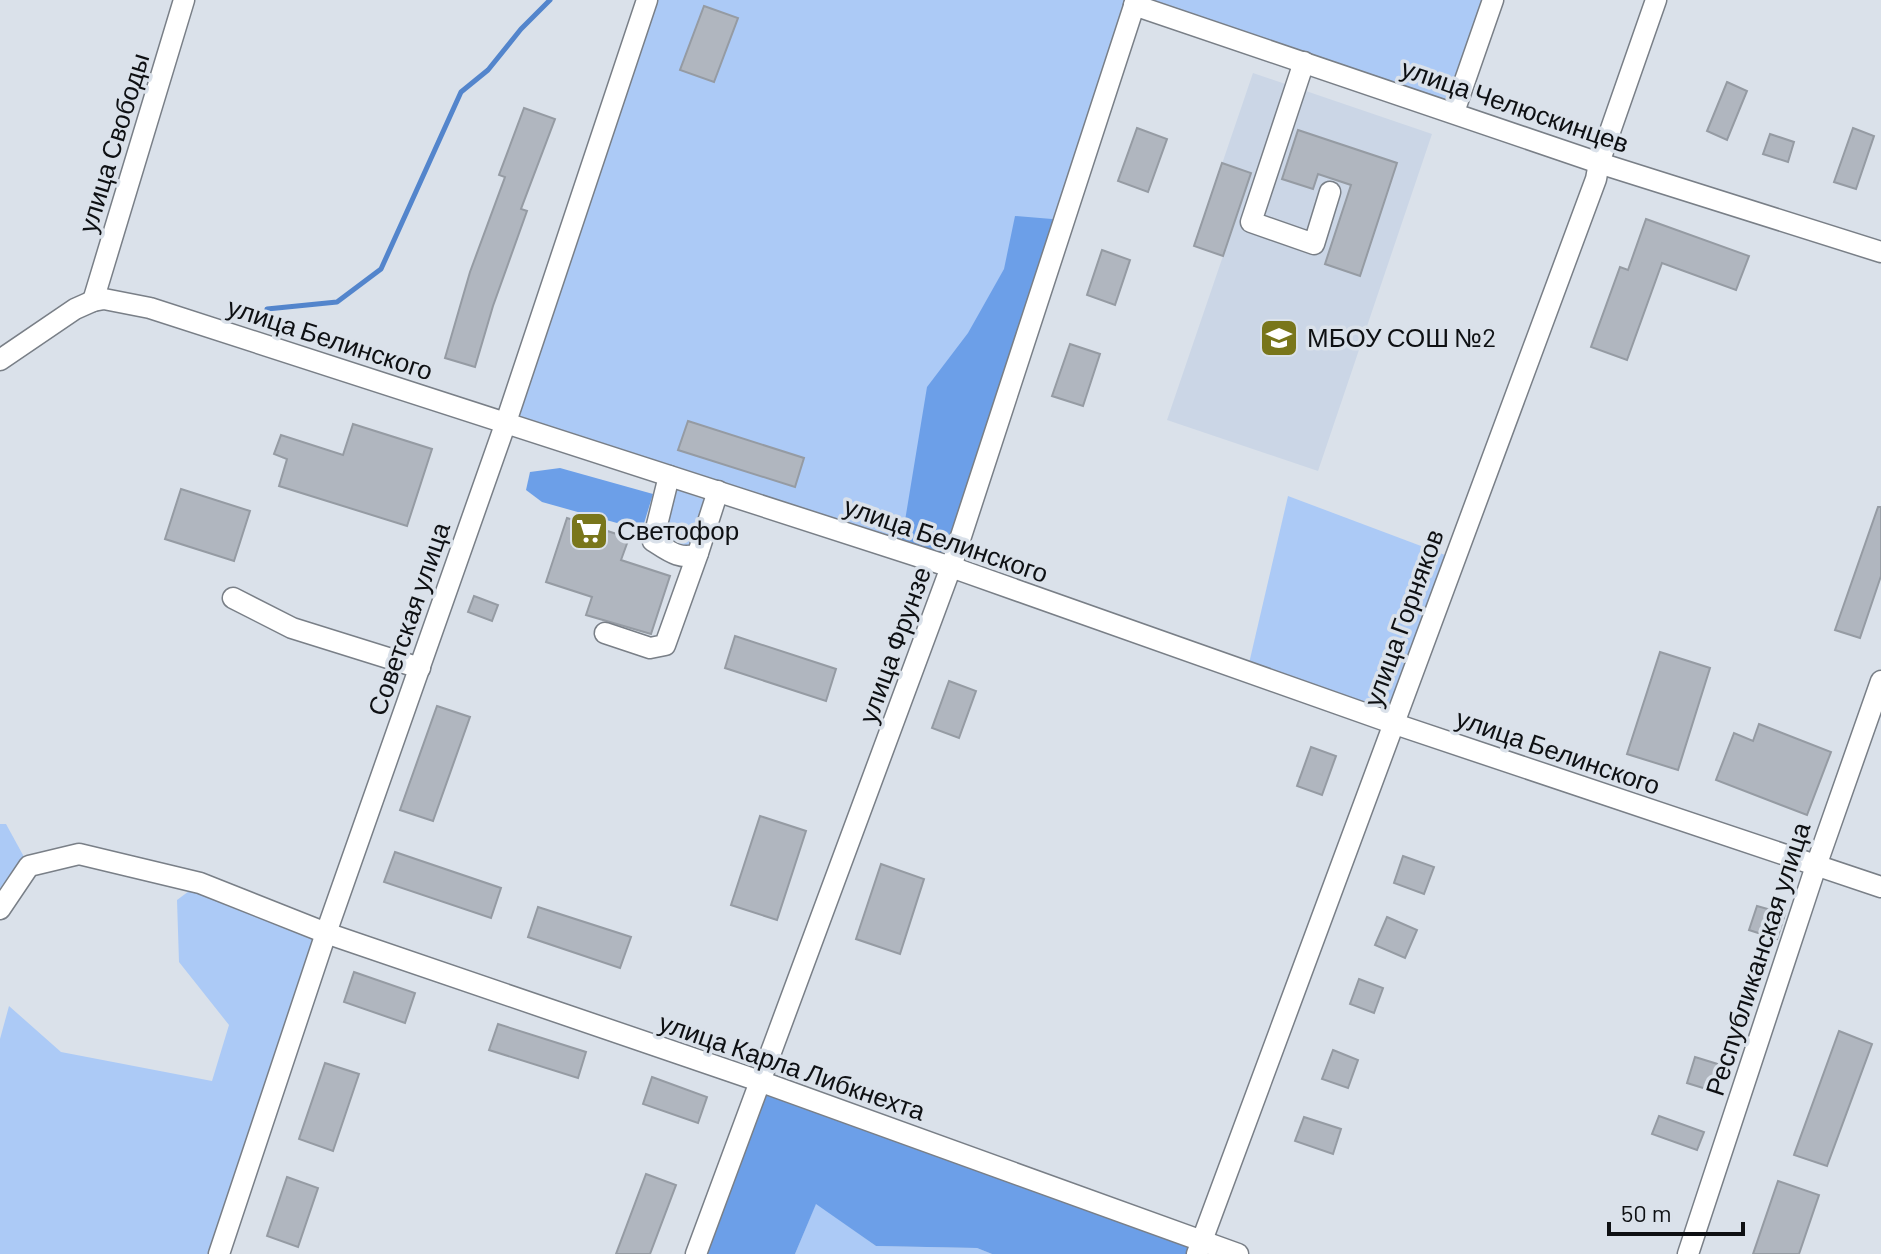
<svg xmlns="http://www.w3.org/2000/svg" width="1881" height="1254" font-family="Barlow,sans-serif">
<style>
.built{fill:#cbd6e6}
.green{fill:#accaf6}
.forest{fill:#6c9fe8}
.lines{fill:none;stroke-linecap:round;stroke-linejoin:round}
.stream{stroke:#5385cc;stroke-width:5}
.building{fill:#b0b6bf;stroke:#959ba3;stroke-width:2}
.minor-casing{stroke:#797f87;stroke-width:23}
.minor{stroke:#fff;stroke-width:20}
.labels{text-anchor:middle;stroke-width:7;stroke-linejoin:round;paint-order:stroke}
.street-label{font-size:26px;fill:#0e1013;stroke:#dae1ea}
.poi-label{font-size:26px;fill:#0e1013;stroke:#dae1ea;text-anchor:start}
</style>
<rect width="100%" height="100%" fill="#dae1ea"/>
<path class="built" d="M1253,73L1432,134L1318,471L1167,420L1223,256L1194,246Z"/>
<g class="green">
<path d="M647,0H1493L1454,112L1134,5L951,567L506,422Z"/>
<path d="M672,488L708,501L693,544L686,548L665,539Z"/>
<path d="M1288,496L1453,558L1392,723L1247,672Z"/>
<path d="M0,824H6L29,866L0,909Z"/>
<path d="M200,883L326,933L219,1254H0V1039L9,1006L61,1052L212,1081L229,1025L179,962L177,900Z"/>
<path d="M816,1203L876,1246L977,1248L992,1254H795Z"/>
</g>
<g class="forest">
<path d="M1015,216L1064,220L951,567L900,551L927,387L968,333L1004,269Z"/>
<path d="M560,468L653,494L642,530L542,502L526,490L530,472Z"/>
<path d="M762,1082L1202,1241L1191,1254H992L977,1248L876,1246L816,1204L795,1254H696Z"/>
</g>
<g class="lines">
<path class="stream" d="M267,309L337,302L381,269L461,92L488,70L521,29L550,0"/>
</g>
<g class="building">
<path d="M704,6L738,18L714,82L680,70Z"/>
<path d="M1727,82L1747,91L1727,140L1707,131Z"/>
<path d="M524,108L555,119L521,209L527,211L493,306L475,367L445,358L470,272L505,177L499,175Z"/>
<path d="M1137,128L1167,139L1148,192L1118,181Z"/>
<path d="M1853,128L1874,136L1856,189L1834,182Z"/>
<path d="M1298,130L1397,163L1360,276L1325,264L1351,185L1318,174L1313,189L1282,179Z"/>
<path d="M1770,134L1794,142L1788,162L1763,154Z"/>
<path d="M1222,163L1251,173L1223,256L1194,246Z"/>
<path d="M1646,219L1749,256L1736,290L1662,263L1627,360L1591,347L1620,267L1628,270Z"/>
<path d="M1102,250L1130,260L1115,305L1087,295Z"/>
<path d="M1070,344L1100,354L1083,406L1052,396Z"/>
<path d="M688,421L804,458L795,487L678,450Z"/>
<path d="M353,424L432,449L407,526L279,486L287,459L274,454L281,435L343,455Z"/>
<path d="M181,489L250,511L234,561L165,539Z"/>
<path d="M1878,507H1881V576L1860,638L1835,630Z"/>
<path d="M567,518L629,538L621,560L670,576L651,634L586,615L592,597L546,582Z"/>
<path d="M474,596L498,605L492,621L468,612Z"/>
<path d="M735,636L836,669L826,701L725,668Z"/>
<path d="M1660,652L1710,668L1678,770L1627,754Z"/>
<path d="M949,681L976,691L959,738L932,728Z"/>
<path d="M437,706L470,717L433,821L400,810Z"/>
<path d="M1759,724L1831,752L1807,815L1716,780L1734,733L1753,741Z"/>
<path d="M1311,747L1336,756L1322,795L1297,786Z"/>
<path d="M760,816L806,831L777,920L731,905Z"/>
<path d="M395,852L501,888L491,918L384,882Z"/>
<path d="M1403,856L1434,867L1424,894L1394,883Z"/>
<path d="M881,864L924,879L900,954L856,939Z"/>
<path d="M1757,906L1785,914L1777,939L1749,930Z"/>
<path d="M538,907L631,937L620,968L528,937Z"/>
<path d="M1387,917L1417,930L1405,958L1375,945Z"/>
<path d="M354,972L415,993L405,1023L344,1002Z"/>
<path d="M1359,979L1383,988L1374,1013L1350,1004Z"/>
<path d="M498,1024L586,1052L578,1078L489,1050Z"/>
<path d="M1839,1031L1872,1044L1827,1166L1794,1155Z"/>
<path d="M1333,1050L1358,1060L1348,1088L1322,1079Z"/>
<path d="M1695,1057L1724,1066L1716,1092L1687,1083Z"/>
<path d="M325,1063L359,1074L333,1151L299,1139Z"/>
<path d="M652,1077L707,1097L698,1123L643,1104Z"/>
<path d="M1659,1116L1704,1132L1697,1150L1652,1134Z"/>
<path d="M1304,1117L1341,1129L1333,1154L1295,1141Z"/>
<path d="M646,1174L676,1185L650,1254H616Z"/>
<path d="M287,1177L318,1188L298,1247L267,1236Z"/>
<path d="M1778,1181L1819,1195L1799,1254H1753Z"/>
</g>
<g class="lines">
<defs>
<g id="minor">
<path d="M1134,5L1599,163L1881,252"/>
<path d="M1304,62L1251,222L1314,244L1330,192"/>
<path d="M1454,112L1493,0"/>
<path d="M93,301L184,0"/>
<path d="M0,360L75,309L93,301L104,299L150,308L951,567L1392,723L1881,887"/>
<path d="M669,476L653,541C667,550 682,562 698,553L718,491"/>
<path d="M233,598L292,628L420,668"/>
<path d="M605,633L650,648L665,645L698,553"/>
<path d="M0,909L29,866L79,854L200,883L326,933L762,1082L1238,1254"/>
<path d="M219,1254L326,933L506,422L647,0"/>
<path d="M696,1254L951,567L1136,0"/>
<path d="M1197,1254L1596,179L1599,163L1656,0"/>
<path d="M1688,1254L1816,866L1881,681"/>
</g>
</defs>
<use href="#minor" class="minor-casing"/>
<use href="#minor" class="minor"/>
</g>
<defs>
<symbol id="school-square" viewBox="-11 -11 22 22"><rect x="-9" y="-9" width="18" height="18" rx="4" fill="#79761b" stroke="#dae1ea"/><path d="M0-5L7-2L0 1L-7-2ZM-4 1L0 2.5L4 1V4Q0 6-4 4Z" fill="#fff"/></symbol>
<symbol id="supermarket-square" viewBox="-11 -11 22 22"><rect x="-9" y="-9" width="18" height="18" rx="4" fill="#79761b" stroke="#dae1ea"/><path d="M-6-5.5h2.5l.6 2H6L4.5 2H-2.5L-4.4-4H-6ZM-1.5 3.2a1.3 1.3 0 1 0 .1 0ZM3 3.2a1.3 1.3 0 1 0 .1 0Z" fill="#fff"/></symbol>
</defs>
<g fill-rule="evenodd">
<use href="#school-square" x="1257" y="316" width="44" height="44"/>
<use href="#supermarket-square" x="567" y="509" width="44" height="44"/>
</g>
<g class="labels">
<g class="street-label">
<text transform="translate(1515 106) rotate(19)" y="9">улица Челюскинцев</text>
<text transform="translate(114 143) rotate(-73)" y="9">улица Свободы</text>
<text transform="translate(330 339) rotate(18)" y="9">улица Белинского</text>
<text transform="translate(946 540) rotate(19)" y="9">улица Белинского</text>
<text transform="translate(1404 618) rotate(-70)" y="9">улица Горняков</text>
<text transform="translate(409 619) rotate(-71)" y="9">Советская улица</text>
<text transform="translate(895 645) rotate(-70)" y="9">улица Фрунзе</text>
<text transform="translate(1558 752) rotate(19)" y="9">улица Белинского</text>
<text transform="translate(1758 959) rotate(-72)" y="9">Республиканская улица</text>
<text transform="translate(792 1067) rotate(19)" y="9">улица Карла Либкнехта</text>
</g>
<g class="poi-label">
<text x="1307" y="347">МБОУ СОШ №2</text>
<text x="617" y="540">Светофор</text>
</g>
</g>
<path d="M1609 1222v12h134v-12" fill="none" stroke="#0e1013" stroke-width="4"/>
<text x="1621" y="1222" font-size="24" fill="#0e1013" stroke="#dae1ea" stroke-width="6" paint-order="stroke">50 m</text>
</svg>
